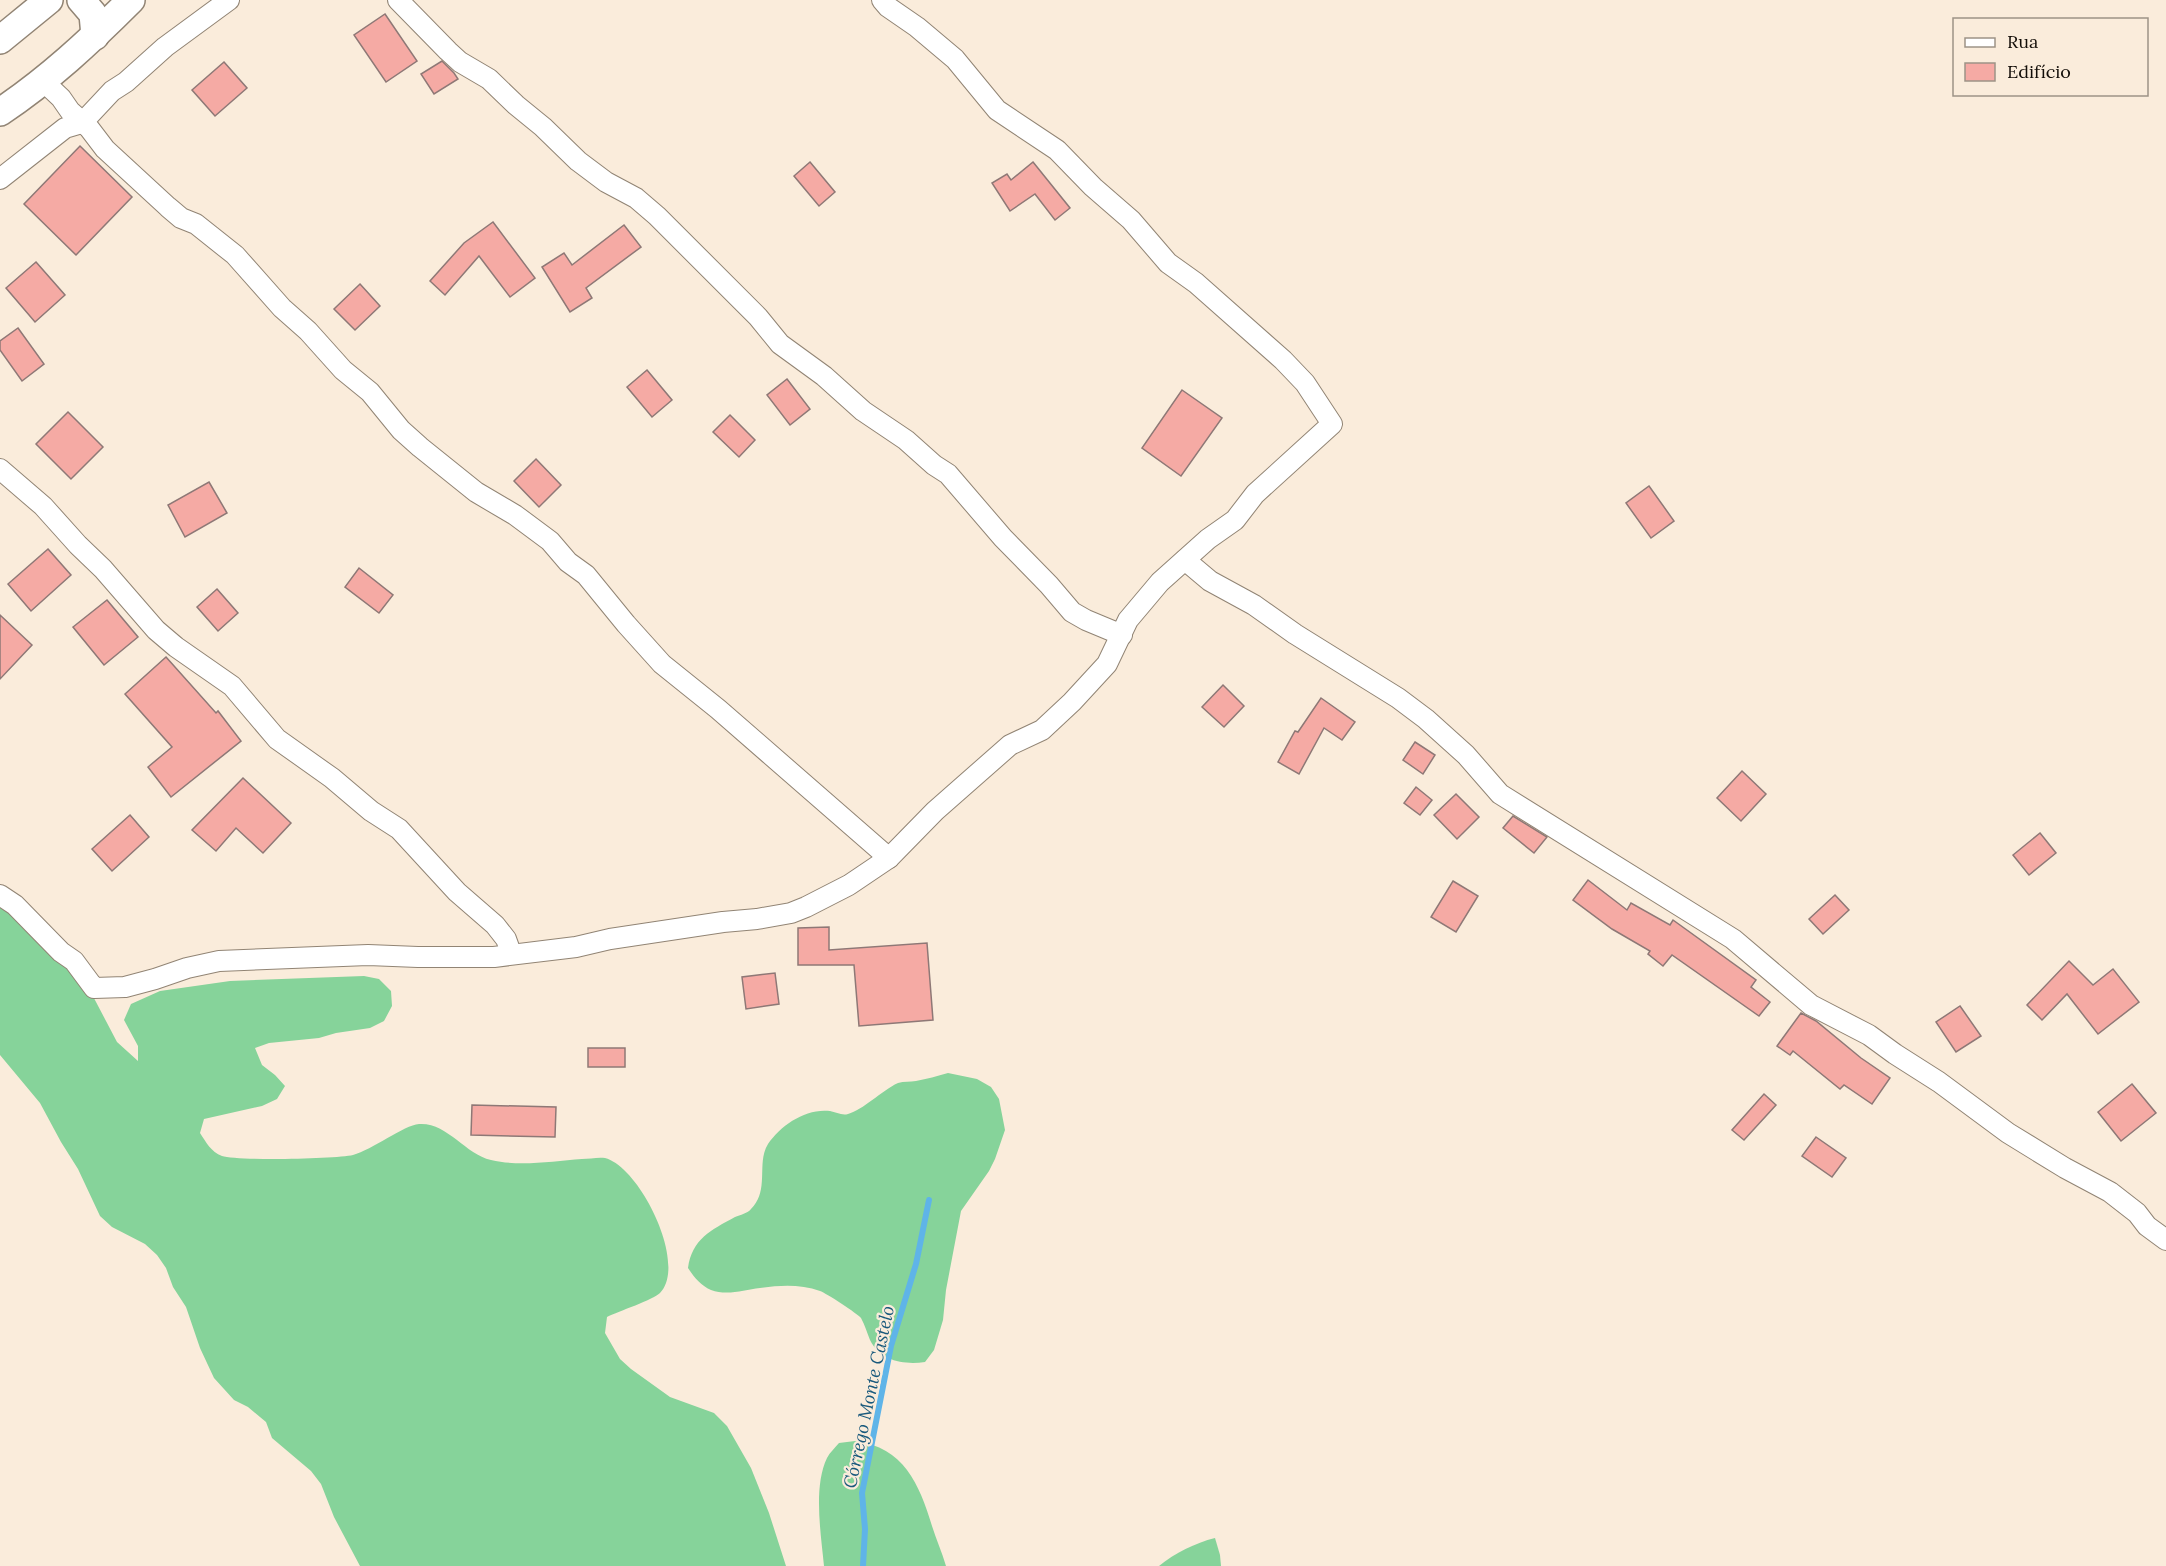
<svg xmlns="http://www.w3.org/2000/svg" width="2166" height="1566" font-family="Lora,serif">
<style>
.forest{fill:#86d39a}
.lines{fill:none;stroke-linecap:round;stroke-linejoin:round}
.stream{stroke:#5fb4e8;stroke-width:6}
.building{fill:#f5aaa4;stroke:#8e7876;stroke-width:1.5}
.street-casing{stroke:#918474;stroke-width:22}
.secondary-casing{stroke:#918474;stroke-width:30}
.street{stroke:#fff;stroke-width:20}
.secondary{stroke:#fff;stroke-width:27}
.labels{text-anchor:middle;stroke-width:4.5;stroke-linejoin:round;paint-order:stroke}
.water-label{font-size:18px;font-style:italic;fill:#19597c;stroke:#faecdb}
</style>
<rect width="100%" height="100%" fill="#faecdb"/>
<g class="forest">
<path d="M0,901L85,981L117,1042L138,1061V1046L124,1020L131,1004L160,991L230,981L364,976L379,979L391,991L392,1006L384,1021L370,1028L336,1033L319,1038L269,1043L255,1048L262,1065L275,1075L285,1086L277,1099L262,1106L204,1119L200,1133C206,1142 211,1152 222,1156C236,1161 337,1159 353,1155C372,1150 404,1125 419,1124C447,1122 465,1154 491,1160C520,1167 553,1161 582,1159C589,1159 598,1157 605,1158C640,1167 688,1264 660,1293C653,1300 619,1311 607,1317L605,1333L620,1359L631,1369L670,1397L714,1413L727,1426L751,1468L769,1513L786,1566H360L334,1517L321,1484L311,1471L272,1438L266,1422L248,1407L234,1400L214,1378L200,1348L186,1307L173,1287L166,1268L157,1255L145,1244L112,1227L100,1216L78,1169L61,1142L40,1103L0,1055Z"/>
<path d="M948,1073L977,1079L991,1087L999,1099L1005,1130L995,1159L989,1171L961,1211L946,1290L943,1320L934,1350L925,1362C904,1365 880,1361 870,1340C867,1333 865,1325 861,1318C858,1314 826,1293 820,1291C801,1284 780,1285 760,1288C744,1290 727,1296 711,1290C700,1285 694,1277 688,1268C692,1239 711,1230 735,1217C740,1215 748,1213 751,1209C770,1190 756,1163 768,1144C781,1125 806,1108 830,1111C836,1112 842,1116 848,1114C863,1110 881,1091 898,1083C904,1081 910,1082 916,1081C927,1079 937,1076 948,1073Z"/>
<path d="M855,1441C904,1447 919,1484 932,1526C936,1539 942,1552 946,1566H824C821,1534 813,1487 827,1458C830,1452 835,1448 839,1443Z"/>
<path d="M1215,1538L1220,1555L1221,1566H1159C1175,1553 1195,1543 1215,1538Z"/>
</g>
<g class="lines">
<path class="stream" d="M863,1566L865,1529L862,1493L891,1346L916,1264L929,1200"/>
</g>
<g class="building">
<path d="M385,14L417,61L386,82L354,35Z"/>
<path d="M442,61L454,73L458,79L434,94L421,74Z"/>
<path d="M224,62L247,88L215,116L192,90Z"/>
<path d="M80,146L132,197L76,255L24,204Z"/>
<path d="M810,162L835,192L819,206L794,176Z"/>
<path d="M1033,162L1070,208L1055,220L1035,194L1010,211L992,183L1007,174L1011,180Z"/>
<path d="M493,222L535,278L510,297L479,256L445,295L430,281L464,243Z"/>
<path d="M624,225L641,247L586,288L592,298L570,312L542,267L564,253L572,265Z"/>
<path d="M36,262L65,295L35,322L6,288Z"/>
<path d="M360,284L380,306L355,330L334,309Z"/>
<path d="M18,328L44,364L22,381L0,350V341Z"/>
<path d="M647,370L672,400L652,417L627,387Z"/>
<path d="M787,379L810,409L790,425L767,395Z"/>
<path d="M1182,390L1222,418L1181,476L1142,448Z"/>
<path d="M68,412L103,447L71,479L36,444Z"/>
<path d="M730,415L755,440L739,457L713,432Z"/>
<path d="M536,459L561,485L539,507L514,481Z"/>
<path d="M209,482L227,513L185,537L168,505Z"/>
<path d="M1649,486L1674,521L1651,538L1626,503Z"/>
<path d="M48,549L71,575L31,611L8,584Z"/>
<path d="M359,568L393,595L379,613L345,587Z"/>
<path d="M217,589L238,613L218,631L197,607Z"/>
<path d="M107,600L138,637L104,665L73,627Z"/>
<path d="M0,615L32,645L0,679Z"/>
<path d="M166,657L216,713L218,711L241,741L171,797L148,767L172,747L125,694Z"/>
<path d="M1223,685L1244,706L1224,727L1202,707Z"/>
<path d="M1321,698L1355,722L1342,740L1324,728L1299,774L1278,762L1295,731L1298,732Z"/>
<path d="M1415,742L1435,755L1423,774L1403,760Z"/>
<path d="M1742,771L1766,794L1741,821L1717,798Z"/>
<path d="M243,778L291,823L263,853L236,828L216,851L192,830Z"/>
<path d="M1416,787L1432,800L1420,815L1404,803Z"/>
<path d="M1456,794L1479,817L1457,839L1434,815Z"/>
<path d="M130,815L149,837L112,871L92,849Z"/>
<path d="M1513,816L1547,837L1534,853L1503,828Z"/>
<path d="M2040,833L2056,853L2029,875L2013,855Z"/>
<path d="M1588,880L1627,910L1631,903L1670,925L1673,920L1756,980L1751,987L1770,1002L1759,1016L1672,955L1663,966L1648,954L1650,951L1612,929L1573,900Z"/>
<path d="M1453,881L1478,896L1456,932L1431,917Z"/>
<path d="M1835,895L1849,910L1823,934L1809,919Z"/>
<path d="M829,927V950L927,943L933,1020L859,1026L854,965H798V928Z"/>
<path d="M2069,961L2093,985L2113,969L2139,1002L2098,1034L2067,994L2042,1020L2027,1005Z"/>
<path d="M775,973L779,1004L746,1009L742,977Z"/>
<path d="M1960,1006L1981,1036L1956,1052L1936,1022Z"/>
<path d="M1801,1013L1816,1021L1861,1058L1890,1078L1872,1104L1844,1085L1840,1089L1793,1051L1790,1055L1777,1046Z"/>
<rect x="588" y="1048" width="37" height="19"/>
<path d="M2132,1084L2156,1113L2121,1141L2098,1112Z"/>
<path d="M1764,1094L1776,1105L1744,1140L1732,1130Z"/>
<path d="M472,1105L556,1107L555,1137L471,1135Z"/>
<path d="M1816,1137L1846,1158L1832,1177L1802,1156Z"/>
</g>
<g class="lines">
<defs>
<g id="street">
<path d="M398,0L448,51L460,62L489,79L516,105L543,127L578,161L606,182L636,198L657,216L758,317L780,344L824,376L863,411L906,440L934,465L948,474L1003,538L1049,585L1072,612L1086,620L1122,635"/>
<path d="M43,81L61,98L70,111L89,128L105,149L168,207L181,218L196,224L235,255L282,308L308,331L343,370L370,392L401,430L420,447L476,492L515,515L550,541L568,562L586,575L626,624L662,664L718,709L889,858"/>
<path d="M0,179L65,128L82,123L112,91L126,82L165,47L229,0"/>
<path d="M0,469L43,506L78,545L103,569L156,630L176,647L232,686L277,739L332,778L371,811L399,829L457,892L495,925L506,939L511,953"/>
<path d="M1185,560L1210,581L1254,605L1295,634L1398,698L1426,719L1466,755L1500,794L1733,939L1811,1005L1869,1035L1895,1054L1939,1082L2008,1133L2065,1168L2110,1192L2137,1213L2147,1226L2166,1240"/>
<path d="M0,895L15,905L61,952L74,961L94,988L125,987L155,979L187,968L219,961L368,955L418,957H494L576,947L610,939L723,922L757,919L791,913L806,907L849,885L889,858L935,811L1010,745L1042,730L1072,702L1107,664L1128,620L1160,582L1208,539L1235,520L1255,494L1332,424L1305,383L1283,360L1196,283L1168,263L1131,220L1093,187L1057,150L997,110L955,59L917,27L888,7L882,0"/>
</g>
<g id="secondary">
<path d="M81,0L93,14L95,36"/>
<path d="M0,40L49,0"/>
<path d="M0,112C48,80 90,41 131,0"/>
</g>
</defs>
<use href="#street" class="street-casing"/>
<use href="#secondary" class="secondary-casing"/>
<use href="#street" class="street"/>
<use href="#secondary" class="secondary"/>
</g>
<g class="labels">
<g class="water-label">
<text transform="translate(869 1397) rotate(-78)" y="6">Córrego Monte Castelo</text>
</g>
</g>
<rect x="1953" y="18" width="195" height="78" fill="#faecdb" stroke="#9d9387" stroke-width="1.5"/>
<rect x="1965" y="38" width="30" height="9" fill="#ffffff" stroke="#9d9387" stroke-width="1.5"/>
<text x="2007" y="48" font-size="18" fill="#120d08">Rua</text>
<rect x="1965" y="63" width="30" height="18" fill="#f5aaa4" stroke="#9d9387" stroke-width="1.5"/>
<text x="2007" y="78" font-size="18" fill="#120d08">Edifício</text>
</svg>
